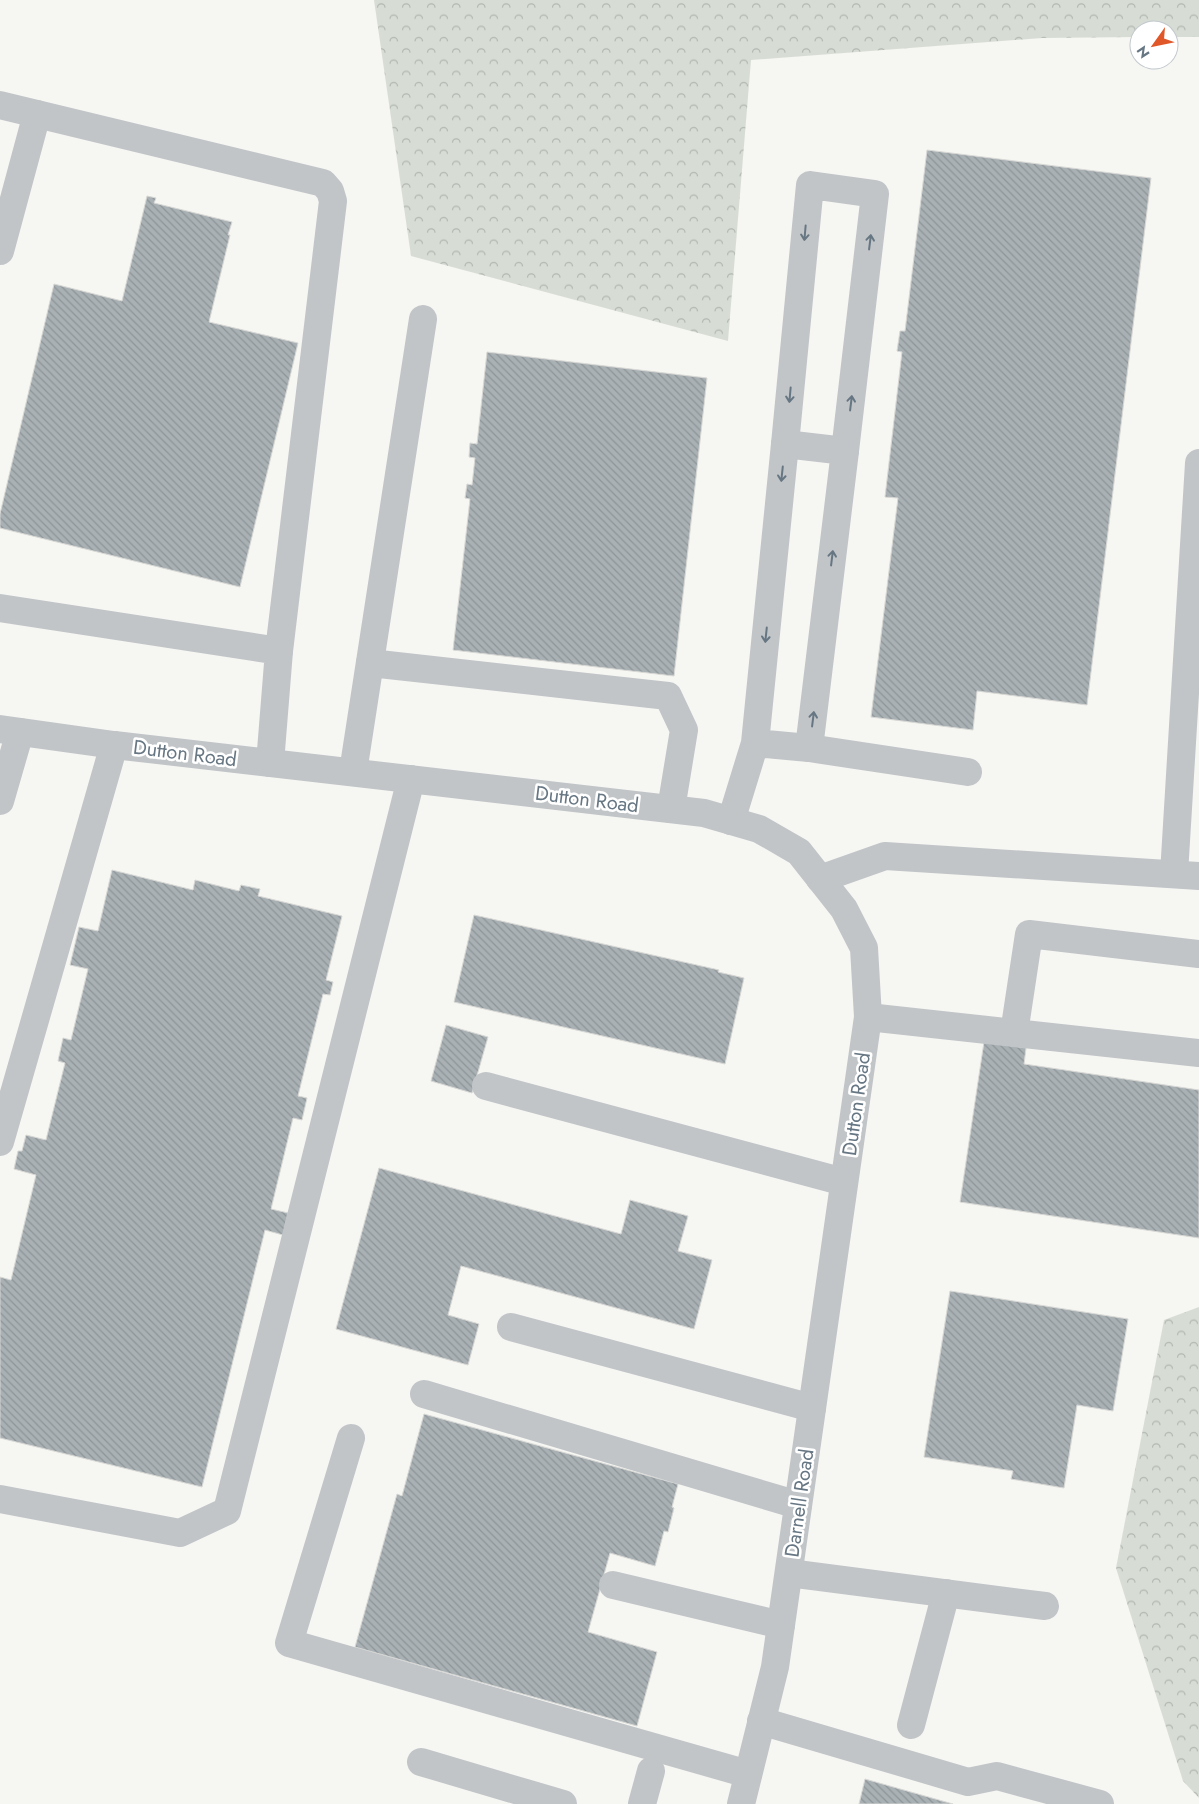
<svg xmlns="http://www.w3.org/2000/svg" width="1199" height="1804" font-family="Jost,sans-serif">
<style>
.forest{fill:url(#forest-crowns)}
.building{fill:url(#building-back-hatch);stroke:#d8d8d5}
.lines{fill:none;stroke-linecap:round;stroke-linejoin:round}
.minor{stroke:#c1c5c8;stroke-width:28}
.oneway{stroke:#667683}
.labels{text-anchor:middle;stroke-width:5;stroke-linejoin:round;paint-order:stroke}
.street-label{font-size:20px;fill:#667683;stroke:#fff}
</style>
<defs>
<pattern id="forest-crowns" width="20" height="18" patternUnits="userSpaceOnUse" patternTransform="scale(1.25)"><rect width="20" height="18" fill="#d7ddd4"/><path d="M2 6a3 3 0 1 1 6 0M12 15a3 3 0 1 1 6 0" fill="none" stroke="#b2b8b1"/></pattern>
<pattern id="building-back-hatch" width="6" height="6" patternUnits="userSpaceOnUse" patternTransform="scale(1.25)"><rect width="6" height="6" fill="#a9b1b5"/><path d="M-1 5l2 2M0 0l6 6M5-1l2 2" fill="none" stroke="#8d9599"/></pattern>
</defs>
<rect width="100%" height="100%" fill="#f6f6f3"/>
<g class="forest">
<path d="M374,0H1199V37H1169V30H1139V37L1042,38L751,60L728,341L411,256Z"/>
<path d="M1199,1307V1798L1183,1781L1116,1568L1164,1320Z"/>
</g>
<g class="building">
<path d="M927,150L1151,178L1087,705L977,691L973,730L871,717L898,498L885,497L902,352L897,351L900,331H905Z"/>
<path d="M147,196L156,198L154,203L232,222L228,235H230L209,322L298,343L240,587L0,528V514L54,284L122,301Z"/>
<path d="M487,352L707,378L674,676L453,650L470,499L465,498L467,484L472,485L475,458L469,457L470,443L477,444Z"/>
<path d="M112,870L193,890L195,880L239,891L241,885L260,889L258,896L342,916L326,980L333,982L330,995L323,994L298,1096L307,1098L302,1120L293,1118L271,1209L288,1213L283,1235L265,1230L202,1487L0,1438V1277L11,1280L36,1175L14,1169L18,1151H22L26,1135L46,1140L65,1063L58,1061L63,1038L71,1040L88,969L70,965L79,927L98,931Z"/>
<path d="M474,915L719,970L718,972L744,978L725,1064L454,1002Z"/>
<path d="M446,1025L488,1037L472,1093L431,1081Z"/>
<path d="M984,1042L1026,1048L1024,1064L1199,1090V1238L960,1202Z"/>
<path d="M379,1168L621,1234L630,1200L688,1216L678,1251L712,1260L694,1329L461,1266L448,1315L479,1324L468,1365L336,1329Z"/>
<path d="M950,1291L1128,1319L1113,1411L1077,1405L1064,1488L1011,1479L1013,1471L924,1457Z"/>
<path d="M424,1414L678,1484L672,1507L674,1508L668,1532L664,1531L655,1566L610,1553L588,1632L657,1652L637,1726L355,1647L397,1494L402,1496Z"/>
<path d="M865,1779L953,1804H859Z"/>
</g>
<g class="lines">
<g class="minor">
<path d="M0,105L323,183L330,191L333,201L279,651"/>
<path d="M0,251L37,114"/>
<path d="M785,444L810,185L875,194L845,451"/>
<path d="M0,608L279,651L270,763"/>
<path d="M370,663L668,696L684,730L671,809"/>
<path d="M0,729L114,745L704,813L759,829L799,852L844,909L864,948L868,1017L775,1667L741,1804"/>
<path d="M809,748L968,772"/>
<path d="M353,772L423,319"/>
<path d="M0,801L20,732"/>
<path d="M731,821L755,743L785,444L845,451L809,748L755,743"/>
<path d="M1174,874L1199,463"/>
<path d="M820,879L885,856L1199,876"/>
<path d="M868,1017L1199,1053"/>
<path d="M1014,1033L1029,934L1199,954"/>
<path d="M486,1086L844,1182"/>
<path d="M0,1142L114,745"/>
<path d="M511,1327L812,1408"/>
<path d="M424,1394L798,1505"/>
<path d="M351,1438L289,1643L748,1774"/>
<path d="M0,1499L180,1533L227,1511L411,779"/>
<path d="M789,1573L1045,1606"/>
<path d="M613,1585L781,1625"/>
<path d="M761,1721L968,1782L997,1776L1100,1804"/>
<path d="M911,1725L946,1593"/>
<path d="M421,1762L563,1804"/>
<path d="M642,1804L651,1771"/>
</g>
</g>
<defs><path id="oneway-shaft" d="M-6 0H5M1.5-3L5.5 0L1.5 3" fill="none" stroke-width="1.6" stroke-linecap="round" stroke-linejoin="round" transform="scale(1.25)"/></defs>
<g class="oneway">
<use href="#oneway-shaft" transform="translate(805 233) rotate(95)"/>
<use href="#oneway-shaft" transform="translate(870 242) rotate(-83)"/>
<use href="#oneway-shaft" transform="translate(790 395) rotate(95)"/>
<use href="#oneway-shaft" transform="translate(851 403) rotate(-83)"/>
<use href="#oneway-shaft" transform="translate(782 474) rotate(96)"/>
<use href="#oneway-shaft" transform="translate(832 558) rotate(-83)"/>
<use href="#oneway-shaft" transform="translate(766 635) rotate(96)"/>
<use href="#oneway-shaft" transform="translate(813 719) rotate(-83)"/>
</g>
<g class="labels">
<g class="street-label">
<text transform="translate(185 753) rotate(7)" y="7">Dutton Road</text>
<text transform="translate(587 799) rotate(7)" y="7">Dutton Road</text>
<text transform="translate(856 1104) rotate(-82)" y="7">Dutton Road</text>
<text transform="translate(799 1503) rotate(-82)" y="7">Darnell Road</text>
</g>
</g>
<g transform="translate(1154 45) rotate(237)"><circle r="24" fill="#ffffff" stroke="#c2c8cd"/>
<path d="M0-4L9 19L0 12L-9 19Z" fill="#e05729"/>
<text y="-8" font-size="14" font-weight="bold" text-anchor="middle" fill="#667683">N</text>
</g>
</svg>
